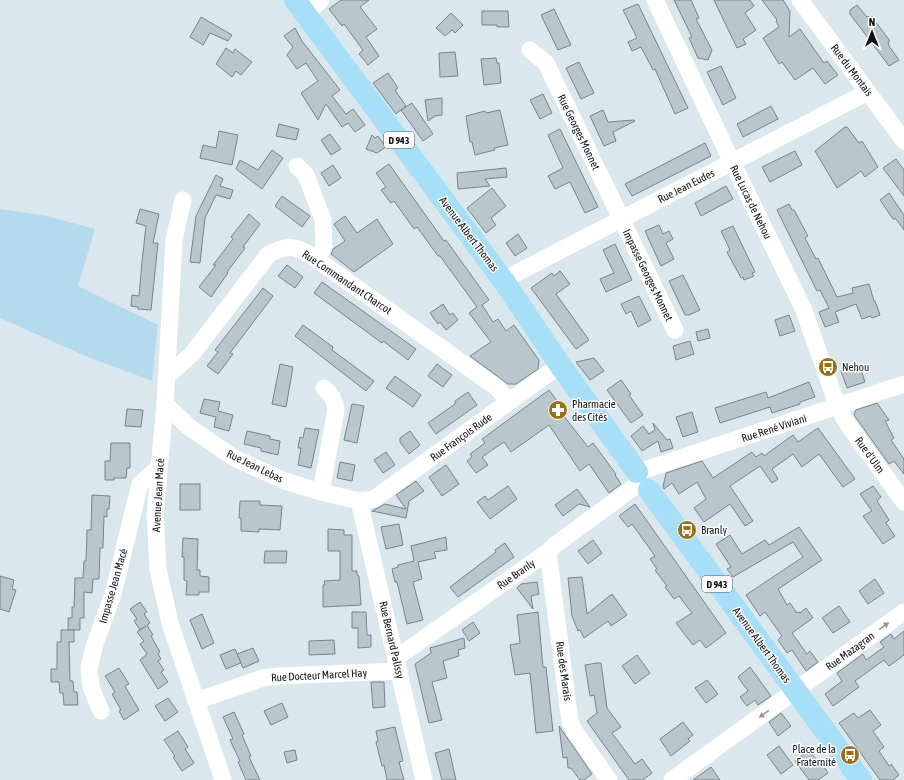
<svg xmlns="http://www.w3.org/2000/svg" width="904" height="780" font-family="'Asap Condensed',sans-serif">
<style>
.green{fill:#b5daee}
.building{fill:#b9c6cc;stroke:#78848a}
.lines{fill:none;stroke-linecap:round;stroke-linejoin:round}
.minor{stroke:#fff;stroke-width:17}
.major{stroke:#a7def8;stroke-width:22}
.oneway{fill:#939596}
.labels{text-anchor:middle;stroke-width:3;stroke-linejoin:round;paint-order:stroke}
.shield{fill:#fff;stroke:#565a5b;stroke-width:1}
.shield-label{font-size:10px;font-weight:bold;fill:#0e1315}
.street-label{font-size:11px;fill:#0e1315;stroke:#fff}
.poi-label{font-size:11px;fill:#0e1315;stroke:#fff;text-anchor:start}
</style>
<rect width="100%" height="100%" fill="#dae8ee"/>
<path class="green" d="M0,209L47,216L95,229L78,286L158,325L152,381L83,355L0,318Z"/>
<g class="building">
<path d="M341,0H369L360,7L377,29L366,37L379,56L368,65L359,54L363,50L344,24L342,26L329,9Z"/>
<path d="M674,0H691L699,18L696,19L712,50L708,60L698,58L689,38L692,37Z"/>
<path d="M714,0H750L754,6L745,13L756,30L743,39L746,44L737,48Z"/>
<path d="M762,0H783L790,11L789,37L800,29L824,63L827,61L838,75L825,84L813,68L795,80L782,62L779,64L763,38L779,27L776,21L777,20Z"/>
<path d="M638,4L688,108L675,114L655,69L653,70L641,47L632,51L628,42L637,38L623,10Z"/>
<path d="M857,5L867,17L868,16L870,18L872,17L890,41L888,42L889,46L899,60L889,66L850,14V10Z"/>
<path d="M554,9L571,45L558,50L541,15Z"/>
<path d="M482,11H508L509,27H497V25H482Z"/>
<path d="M451,13L463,25L455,33L452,30L445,36L436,28Z"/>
<path d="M201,17L232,35L228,41L210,33L203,45L190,37Z"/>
<path d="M295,28L302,41L340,90L332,96L346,114L353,109L365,125L355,132L348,123L342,127L326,104L318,120L301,93L318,81L306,63L297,69L287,55L293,47L284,36Z"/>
<path d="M226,48L233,53L235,49L252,62L241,75L236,71L232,77L216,64Z"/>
<path d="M455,52L458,76L440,77L439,53Z"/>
<path d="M496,58L497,63H499L501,83L484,85L481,59Z"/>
<path d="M579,62L594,93L581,99L566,68Z"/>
<path d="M721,66L736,98L723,105L707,72Z"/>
<path d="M388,73L398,88L395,90L406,106L396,114L373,83Z"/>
<path d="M543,94L552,113L540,119L530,100Z"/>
<path d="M442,98V115L435,116L428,121L425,100Z"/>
<path d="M412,103L433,134L423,141L401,110Z"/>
<path d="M771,106L778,119L743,137L737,124Z"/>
<path d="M500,110L508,145L494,148L495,150L475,155L472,142H470L466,116L485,111L486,113Z"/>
<path d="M603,110L608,122L634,120L635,121L613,132L616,141L604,146L590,116Z"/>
<path d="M279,124L299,129L296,140L276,136Z"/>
<path d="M845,127H847L859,143L862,141L878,167L865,177L861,171L837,188L815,151Z"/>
<path d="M560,129L598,207L585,213L570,182L555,189L548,176L563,168L548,135Z"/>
<path d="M219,131L238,135L232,165L200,158L203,145L216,148Z"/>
<path d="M330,134L341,149L331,155L321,140Z"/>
<path d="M372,135L375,138L378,136L386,147L377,153L366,149Z"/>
<path d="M705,143L711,156L632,196L625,184Z"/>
<path d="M272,150L283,158L262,189L236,169L240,160L258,170Z"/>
<path d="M795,151L802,165L770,182L762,167Z"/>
<path d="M896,159L904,170V196L883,168Z"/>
<path d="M389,164L444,241L446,240L489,300L482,305L493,322L498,319L506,331L514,325L539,360L538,369L516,384H508L470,356L491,342L469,313L477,307L440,256H438L417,227L414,229L394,201L391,203L381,190L386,187L376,173Z"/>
<path d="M333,165L341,178L329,186L321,173Z"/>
<path d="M506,168L507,177L485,179L490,186L458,189L457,173Z"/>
<path d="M216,175L223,179L220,186L233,190L230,199L216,195L205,218L200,263L190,262L196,216Z"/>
<path d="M726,186L733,199L701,216L695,203Z"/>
<path d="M492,188L506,206L491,218L496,225L486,233L467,208Z"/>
<path d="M889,193L904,215V230L896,219H893L880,200Z"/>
<path d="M282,196L310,216L302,227L275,206Z"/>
<path d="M789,204L792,210H794L808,236L805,238L816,259L818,258L837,297L853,293L852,288L869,284L874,301H875L880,315L872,318L871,316L862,319L856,304L835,312L839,322L825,327L819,312L829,308L820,290L817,291L777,210Z"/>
<path d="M140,209L159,214L153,243H158L151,310L138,309V307L131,306L132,295L139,296L142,262L146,226L136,223Z"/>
<path d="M249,214L260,224L243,247L245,248L227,272L228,273L211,297L199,287L216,265H213L233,239L231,237Z"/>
<path d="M345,216L357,233L377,219L393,244L354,272L331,254L333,249L345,241L334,224Z"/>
<path d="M659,225L663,234L669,231L673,239L666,243L674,259L661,266L645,231Z"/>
<path d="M733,226L755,272L752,273L754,276L744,280L743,277L741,278L727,252L730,250L721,231Z"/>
<path d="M518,234L527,248L515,256L506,243Z"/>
<path d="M615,244L632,280L606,292L600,279L614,273L603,250Z"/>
<path d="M287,265L303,277L295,288L278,276Z"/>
<path d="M560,271L570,284L556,294L589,340L576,349L531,288L552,273L554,276Z"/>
<path d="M683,275L700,310L689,315H685L669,281Z"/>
<path d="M322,282L416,349L408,360L383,341L382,343L314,293Z"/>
<path d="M263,288L273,296L230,353L233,354L218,374L207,366L218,352L215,350Z"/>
<path d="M639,296L651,320L638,327L631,311L626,314L621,304Z"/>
<path d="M443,304L450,315L453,313L458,320L446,330L440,322L438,324L430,313Z"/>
<path d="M789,315L795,331L780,336L775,320Z"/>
<path d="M303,325L333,347L332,350L374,381L366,391L295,336Z"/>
<path d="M708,329L710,338L698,341L696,332Z"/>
<path d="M690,341L694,354L676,360L673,346Z"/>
<path d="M594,358L604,371L590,380L576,362Z"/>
<path d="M280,364L293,367L286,407L272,404Z"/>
<path d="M437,364L452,375L443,387L428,376Z"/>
<path d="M859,364L865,382L847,388L841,371Z"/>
<path d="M395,376L421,395L413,407L386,388Z"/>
<path d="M621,380L631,394L629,395L643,415L631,423L607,390Z"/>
<path d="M809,382L815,397L800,402V404L772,413L770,407L720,423L715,408L766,392L768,398Z"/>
<path d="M549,390L566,413L563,415L588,447L593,443L616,474L615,475L621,484L609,493L589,464L580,471L549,425L511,452L504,442L482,457L488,465L476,473L467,461L472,457L470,454L485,443L482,439Z"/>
<path d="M468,392L477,405L436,434L428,423L455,404V401Z"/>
<path d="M204,399L220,402L218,411L233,415L229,431L214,427L216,417L200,413Z"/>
<path d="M877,403L889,420L885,421L894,438L891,440L904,459V474L894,461L889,464L854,415L856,410Z"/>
<path d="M352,404L364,406L357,443L344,440Z"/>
<path d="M127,409L143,410L141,427L125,426Z"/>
<path d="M692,412L698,432L683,437L676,417Z"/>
<path d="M653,423L667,440L670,439L673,448L661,452L658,441L642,451L631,436L643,426L649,434L655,430Z"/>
<path d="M305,428L319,430L311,468L298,465L301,448H298L300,437L303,438Z"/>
<path d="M818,428L855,479L843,487L819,454L802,467L793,454L772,469L778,479L772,483L760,466L730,486L753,521L745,526L730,504L704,522L694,508L706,499L697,482L679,494L672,483L664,489L663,487L666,473L702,461L713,478L752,452L756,457L762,453L764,456L793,435L798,442Z"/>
<path d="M247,431L270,436V439L280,441L278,455L261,451V448L244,444Z"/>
<path d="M410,431L420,445L409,454L400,442V438Z"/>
<path d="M111,443H130V468H127L126,478H114V480H105V461H110Z"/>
<path d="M386,452L395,465L383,473L374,460Z"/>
<path d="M340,462L355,465L352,481L337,478Z"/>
<path d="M446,465L459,484L442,496L429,477Z"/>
<path d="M416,481L424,491L409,501L406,518L372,511L385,504L406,509L396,495Z"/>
<rect x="180" y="484" width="20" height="26"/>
<path d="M508,486L517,499L490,519L477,502L485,496L488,500Z"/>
<path d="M873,486L881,497L877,501L889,520L886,523L895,536L883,544L863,516L872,511L860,494Z"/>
<path d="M577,489L590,507L579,504L563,516L555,505Z"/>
<path d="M92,495L110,496L109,509H107V517L104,516L103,548H100L99,579H93L92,593L84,592V618H80V630H68V618H72V607H74L75,578H83L84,561H86L87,530H91Z"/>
<path d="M240,501H260V505L282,506L280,530L259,529V532L241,531V518H239Z"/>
<path d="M635,504L726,633L706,648L700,640L693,645L676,623L692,613L679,596L674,599L665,587L667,586L655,570L657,569L650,559L655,556L632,524L628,527L619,516Z"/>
<path d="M399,524L403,545L386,549L381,527Z"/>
<path d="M799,527L822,560L778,589L787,605L790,603L797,613L799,612L800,613L806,608L813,618L792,633L807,654L810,651L818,662L806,671L792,650L787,653L778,640L782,636L765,612L760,616L746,595L803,557L793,542L733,577L727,569L731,567L716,544L730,535L742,554L765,540L769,545Z"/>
<path d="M328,529L344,530V535H352V571H357V575L359,576L361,605L323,607V585H325L324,581L340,580V551H328Z"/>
<path d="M446,537L447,550L434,552L436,558L418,562L422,579L413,582L423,620L407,624L397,582H395L392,569L398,567V565L414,561L411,546Z"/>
<path d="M183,538L198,539L197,570H200V576L209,577V592H199V595H186L187,581L184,580V557H182Z"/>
<path d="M593,540L602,553L588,564L578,551Z"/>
<path d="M505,543L514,557L458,597L450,587L496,552L495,550Z"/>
<path d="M265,551H287L286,563H264Z"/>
<path d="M0,576L14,580L12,589L16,590L9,612L0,609Z"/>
<path d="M582,577L587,614L612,594L627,615L611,626L608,621L584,638L580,630L578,631L572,616L568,578Z"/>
<path d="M875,579L884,593L868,604L859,591Z"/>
<path d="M537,582L539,594L531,596L533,609L517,588L521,584Z"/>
<path d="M140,602L147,612L144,614L150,623L147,625L153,635L151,636L160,652L158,654L161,659L158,661L164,670L161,672L168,682L158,689L140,660L147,654L140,644L144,641L137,632L146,626L140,630L134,621L137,619L130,609Z"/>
<path d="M839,606L850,622L833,633L822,618Z"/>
<path d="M352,612H366L367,635H371V647L358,648V628H352Z"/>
<path d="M538,612L543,667H546L553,731L536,733L530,673L515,675L510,645L520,643L517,615Z"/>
<path d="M202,614L214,643L202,649L190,620Z"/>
<path d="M473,622L480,633L469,641L462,630Z"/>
<path d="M61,630H74V642H69L70,681H73L74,692H77L78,705H64L63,693H60L59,682H51V669H57V642H61Z"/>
<path d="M904,631V655L889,666L884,660L855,681L859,687L833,706L825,694L842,681L837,673L863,654L866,660L884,647L880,642L891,634L894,639Z"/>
<path d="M464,638L465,648L458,650L459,656L443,661L447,678L432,682L442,720L429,723L415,664L431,653L430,648Z"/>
<path d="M334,640L335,654L309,655V641Z"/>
<path d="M253,648L259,661L243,668L237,654Z"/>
<path d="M235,649L241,663L226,669L220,655Z"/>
<path d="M637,655L650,673L635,684L622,666Z"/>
<path d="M597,663H601L607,708L621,727L612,733L635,764L642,759L652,773L643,780H629L587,721L597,713L594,695L590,696L585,665Z"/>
<path d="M750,667L771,696L758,705L755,700L747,706L740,697L748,691L738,677Z"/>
<path d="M119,668L129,684L125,686L139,710L124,720L119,711L121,710L112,694L115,692L105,676Z"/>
<path d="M707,680L718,694L706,703L695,688Z"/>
<path d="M371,682H384L385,707L373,708Z"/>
<path d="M168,698L178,712L165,721L155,706Z"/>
<path d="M282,703L288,717L271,725L264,711Z"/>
<path d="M870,710L881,725L873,731L884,747L879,751L889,766L891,764L899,775L893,780H880L839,723L854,713L858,718Z"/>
<path d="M234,712L244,734L242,735L251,756L249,757L260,780H246L238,762L240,761L230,740L233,739L223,717Z"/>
<path d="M781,713L791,726L778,736L769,722Z"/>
<path d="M683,722L693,735L688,739L690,741L671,756L660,739Z"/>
<path d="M559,726L592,774L584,780H580L571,768H568L567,757L563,758Z"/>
<path d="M395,727L403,761L399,762L404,780H387L384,765L382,766L376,742L378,741L376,731Z"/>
<path d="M178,731L188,747L185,749L194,763L182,771L173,757L175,756L164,740Z"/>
<path d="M779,746L793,765L781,774L767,755Z"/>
<path d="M449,749L456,780H442L435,753Z"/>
<path d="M295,750L297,760L287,763L284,752Z"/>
<path d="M809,750L818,762L820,761L828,773L818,780H809L795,761Z"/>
<path d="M711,767L720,780H693Z"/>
</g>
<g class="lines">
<g class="minor">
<path d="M655,0L732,162L803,308L838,407L847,423L904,502"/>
<path d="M800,0L904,141"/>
<path d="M306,14L321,0"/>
<path d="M530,50L546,63L675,330"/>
<path d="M297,166L306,175L323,220L324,247L316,259"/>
<path d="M183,200L174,240L165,404L155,515L158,569L170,623L223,780"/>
<path d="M503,280L868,92"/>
<path d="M166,377L192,354L268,255C287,243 298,246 316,259L496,387L509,401"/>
<path d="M165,404L189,427L234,458L285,481L321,492L359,501L374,499L560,365"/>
<path d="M644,470L904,384"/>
<path d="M321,492L336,410C335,401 332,394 324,388"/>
<path d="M359,501L424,780"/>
<path d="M548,552L570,722L575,732L609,780"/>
<path d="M396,658L548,552L555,545L634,487"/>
<path d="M196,701L263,678L279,676L399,671"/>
<path d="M101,711L91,687L89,669L94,647L113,594L140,484L159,467"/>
<path d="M672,780L904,612"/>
</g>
<g class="major">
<path d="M295,0L503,280L560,365L637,472"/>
<path d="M649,490L861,780"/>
</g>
</g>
<defs><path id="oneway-solid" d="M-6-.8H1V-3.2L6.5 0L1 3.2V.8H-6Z"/></defs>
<g class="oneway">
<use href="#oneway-solid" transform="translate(884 626) rotate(-36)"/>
<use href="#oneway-solid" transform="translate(764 714) rotate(144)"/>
</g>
<defs>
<symbol id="bus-disc" viewBox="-11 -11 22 22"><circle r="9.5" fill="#986f1b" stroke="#fff"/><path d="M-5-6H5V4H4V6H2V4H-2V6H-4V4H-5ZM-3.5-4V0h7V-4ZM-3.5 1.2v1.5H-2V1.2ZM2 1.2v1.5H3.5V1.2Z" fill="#fff"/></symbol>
<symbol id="pharmacy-disc" viewBox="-11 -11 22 22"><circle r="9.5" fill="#986f1b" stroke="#fff"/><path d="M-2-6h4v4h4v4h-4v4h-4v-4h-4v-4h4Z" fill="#fff"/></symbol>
</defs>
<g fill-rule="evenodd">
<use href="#bus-disc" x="817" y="356" width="22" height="22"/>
<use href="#pharmacy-disc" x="547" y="399" width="22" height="22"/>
<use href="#bus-disc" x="676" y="519" width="22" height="22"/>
<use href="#bus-disc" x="839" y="744" width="22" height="22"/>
</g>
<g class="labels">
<g class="shield">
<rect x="384" y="132" width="30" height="16" rx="3"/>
<rect x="702" y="576" width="30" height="16" rx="3"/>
</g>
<g class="shield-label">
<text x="399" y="144">D 943</text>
<text x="717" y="588">D 943</text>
</g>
<g class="street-label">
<text transform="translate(852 70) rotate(53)" y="4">Rue du Montais</text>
<text transform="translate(579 132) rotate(64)" y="4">Rue Georges Monnet</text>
<text transform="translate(686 186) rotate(-27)" y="4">Rue Jean Eudes</text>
<text transform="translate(751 202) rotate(64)" y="4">Rue Lucas de Nehou</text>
<text transform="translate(469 234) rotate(53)" y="4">Avenue Albert Thomas</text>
<text transform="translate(648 275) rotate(64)" y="4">Impasse Georges Monnet</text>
<text transform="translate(347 282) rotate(34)" y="4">Rue Commandant Charcot</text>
<text transform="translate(774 428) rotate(-18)" y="4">Rue René Viviani</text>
<text transform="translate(461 437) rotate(-36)" y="4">Rue François Rude</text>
<text transform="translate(870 455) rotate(54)" y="4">Rue d'Ulm</text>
<text transform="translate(255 466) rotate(26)" y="4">Rue Jean Lebas</text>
<text transform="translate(158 495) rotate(-87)" y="4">Avenue Jean Macé</text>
<text transform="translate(516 574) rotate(-35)" y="4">Rue Branly</text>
<text transform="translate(113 586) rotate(-74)" y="4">Impasse Jean Macé</text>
<text transform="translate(392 640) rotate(77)" y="4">Rue Bernard Palissy</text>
<text transform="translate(762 645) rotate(54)" y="4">Avenue Albert Thomas</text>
<text transform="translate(850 651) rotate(-36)" y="4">Rue Mazagran</text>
<text transform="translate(564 671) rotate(82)" y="4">Rue des Marais</text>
<text transform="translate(319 675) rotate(-3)" y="4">Rue Docteur Marcel Hay</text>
</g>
<g class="poi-label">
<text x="842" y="371">Nehou</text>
<text x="572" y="408">Pharmacie<tspan x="572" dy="13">des Cités</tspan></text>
<text x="701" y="534">Branly</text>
<text x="836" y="753" text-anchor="end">Place de la<tspan x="836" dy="13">Fraternité</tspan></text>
</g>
</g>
<g transform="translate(872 32)" stroke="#ffffff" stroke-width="3" paint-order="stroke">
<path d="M0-3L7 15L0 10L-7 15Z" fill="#0e1315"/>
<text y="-6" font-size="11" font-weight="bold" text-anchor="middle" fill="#0e1315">N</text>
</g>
</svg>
